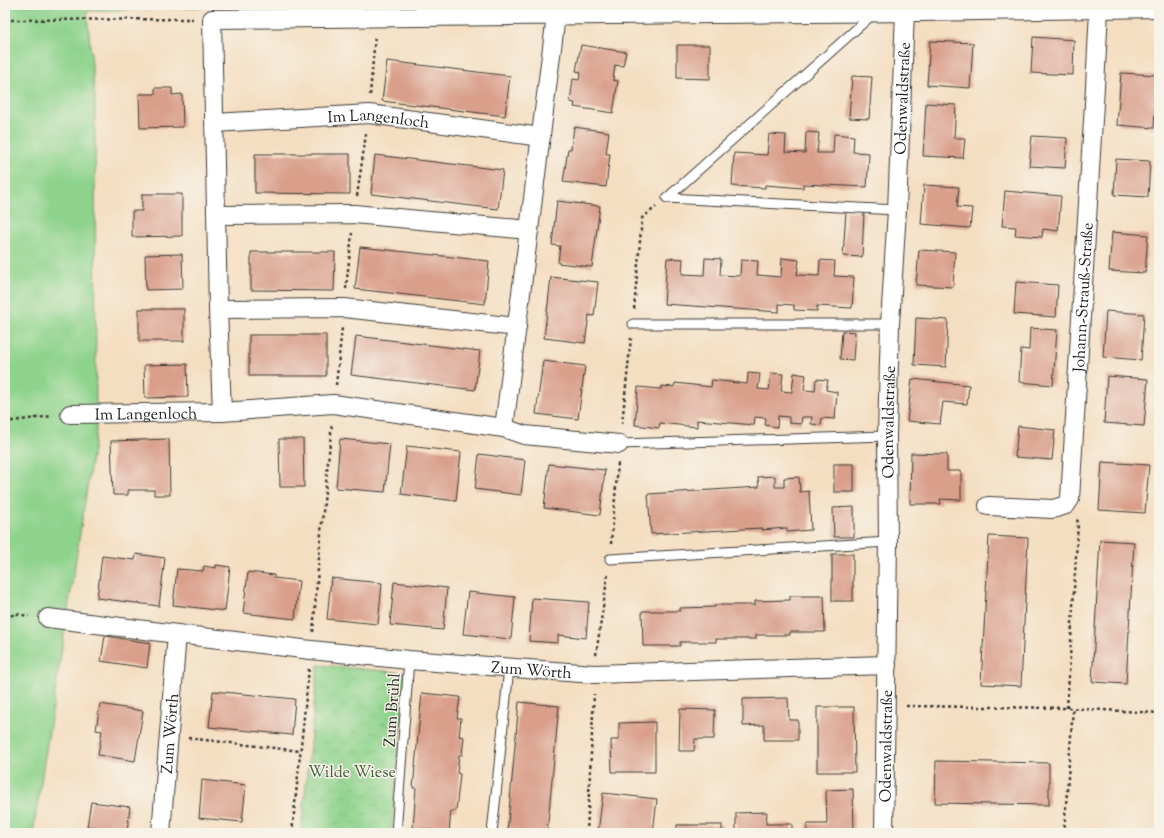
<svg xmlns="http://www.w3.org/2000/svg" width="1164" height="838" font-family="'Sorts Mill Goudy',serif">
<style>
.grass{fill:#8ed38c;stroke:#557854}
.park{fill:url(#park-crowns);stroke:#557854}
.building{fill:#d99f8b}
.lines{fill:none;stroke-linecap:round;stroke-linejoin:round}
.service-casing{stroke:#3c3935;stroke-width:11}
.minor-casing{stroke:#3c3935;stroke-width:20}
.path{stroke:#3c3935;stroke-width:2.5;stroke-dasharray:3 3;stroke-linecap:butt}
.service{stroke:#fff;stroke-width:9}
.minor{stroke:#fff;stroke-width:18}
.labels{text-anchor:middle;stroke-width:3;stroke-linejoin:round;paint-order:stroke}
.street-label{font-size:16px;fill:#1c1c1c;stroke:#f7f3e8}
.park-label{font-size:16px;fill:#445c43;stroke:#f7f3e8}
</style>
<defs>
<pattern id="park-crowns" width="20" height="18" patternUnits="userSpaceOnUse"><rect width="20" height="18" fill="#8ed38c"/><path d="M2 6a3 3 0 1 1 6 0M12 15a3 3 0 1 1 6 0" fill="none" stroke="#7ab578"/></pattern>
</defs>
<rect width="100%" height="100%" fill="#f7f3e8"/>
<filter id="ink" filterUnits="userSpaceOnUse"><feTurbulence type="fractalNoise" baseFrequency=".025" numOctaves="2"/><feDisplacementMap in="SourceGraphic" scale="8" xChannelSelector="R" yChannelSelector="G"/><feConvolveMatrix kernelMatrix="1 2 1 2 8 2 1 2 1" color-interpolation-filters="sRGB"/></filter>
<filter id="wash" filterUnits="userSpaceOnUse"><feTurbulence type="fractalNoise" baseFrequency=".012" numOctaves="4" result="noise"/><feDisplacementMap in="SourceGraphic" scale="16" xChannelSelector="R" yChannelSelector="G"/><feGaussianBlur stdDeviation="0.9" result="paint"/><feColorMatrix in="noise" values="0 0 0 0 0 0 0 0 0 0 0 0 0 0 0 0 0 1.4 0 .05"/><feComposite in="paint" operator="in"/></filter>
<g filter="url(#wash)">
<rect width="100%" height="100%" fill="#f4dec1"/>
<path class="grass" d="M5,5H277L87,11L95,98L96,431L33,833H5Z"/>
<path class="park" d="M318,665L406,673L391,833H301Z"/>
<g id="blocks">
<g class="building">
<path d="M1033,37L1074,40L1073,75L1031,73Z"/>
<path d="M930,41L973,43L970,88L927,85Z"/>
<path d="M581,45L626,52L623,66L615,65L613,80L618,81L613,113L574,107L575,103L570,102L573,79L579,80L581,72L576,71Z"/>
<path d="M677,45H710V79L677,78Z"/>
<path d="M387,61L510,76L505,116L382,101Z"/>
<path d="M1121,73L1157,75L1154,128L1117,125Z"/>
<path d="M852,76L872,77L869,119L849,118Z"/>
<path d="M155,88H172V95L182,94L183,127L140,128L139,94H155Z"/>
<path d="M926,103L956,105L954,138H965L963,158L923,156Z"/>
<path d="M574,127L609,132L606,154H610L606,187L563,182L568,149H571Z"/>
<path d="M806,132L819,133L817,153H833L834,134L854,136L853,152L869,153L867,187L803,184V188L765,185V188L732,186L734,153L767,155L769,134L786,135L785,152L805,153Z"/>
<path d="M1032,136L1067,138L1065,168L1029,166Z"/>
<path d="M255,154H350V194L255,193Z"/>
<path d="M375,155L503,170L498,209L371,194Z"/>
<path d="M1116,159L1150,161L1148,197L1114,195Z"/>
<path d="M924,185L959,187L957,207L972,208L970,228L921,224Z"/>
<path d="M1005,191L1061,196L1058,231L1043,229L1042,237L1015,235L1016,227L1002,226Z"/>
<path d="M142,194H182V236L132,237V211H142Z"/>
<path d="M557,201L600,206L592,267L558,263L560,246L552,245Z"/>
<path d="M846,211L864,212L862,257L843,256Z"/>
<path d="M1112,232L1148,235L1145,273L1109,271Z"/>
<path d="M360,247L489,261L485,304L355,289Z"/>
<path d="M919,250L955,252L953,287L916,285Z"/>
<path d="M251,252H335L334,291L251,290Z"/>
<path d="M182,254L183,289L146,290L145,255Z"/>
<path d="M667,258L683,259L682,274L704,275L705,258L721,259L720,275L740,276L741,260L758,261L757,275L781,277L782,258L799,260L797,275L819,276L820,260L835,261L834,276L854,277L852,308L817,306V311L794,310V305L779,304V312L664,304Z"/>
<path d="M551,277L598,282L594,316L589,315L585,343L544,338Z"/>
<path d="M1016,282L1058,285L1056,317L1014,314Z"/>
<rect x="139" y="309" width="45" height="32"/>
<path d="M1106,311L1144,314L1141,360L1103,357Z"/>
<path d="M916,318L948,320L946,367L914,365Z"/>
<path d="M1030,328L1057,330L1053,385L1019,382L1021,349L1029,350Z"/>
<path d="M842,331L855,332L853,360L840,359Z"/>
<rect x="249" y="335" width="77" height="41"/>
<path d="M356,336L480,351L475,390L351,375Z"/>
<path d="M543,361L585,366L578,419L536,414Z"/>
<path d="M187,364L188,397L145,398L144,365Z"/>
<path d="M748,373L760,374L758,389L769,390L771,373L783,374L781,391L792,392L794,373L806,375L804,390L815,391L816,379L828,380L826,390L837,392L835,419L822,418L821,425L811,424L812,417H802L801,424L789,423V417L778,416L777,427L765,425L766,418L755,417L754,425L697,420V427L660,423L659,428L635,425L638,387L661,389V386L674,387L675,383L711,387L712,380L747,384Z"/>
<path d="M1107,376L1148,379L1144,426L1104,423Z"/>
<path d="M912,379L969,385L967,404L943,402L940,424L907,421Z"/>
<path d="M1018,426L1055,430L1052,460L1015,457Z"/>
<path d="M169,439L170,495H154V490H128V495H113L111,441Z"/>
<path d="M279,439H303L304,487H280Z"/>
<path d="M340,439L390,444L385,492L336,488Z"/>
<path d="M407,446L461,452L456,501L401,494Z"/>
<path d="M911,453L947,454V471H961V500L940,499L941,504H910Z"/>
<path d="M479,454L525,460L521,495L475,489Z"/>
<path d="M1102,462L1149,465L1145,513L1099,510Z"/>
<path d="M549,464L605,470L600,515L544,508Z"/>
<rect x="834" y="464" width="20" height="28"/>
<path d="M775,476V487H784V478L799,477L800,492L809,491L811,530L787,532V528L761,530L762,528L651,534L648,494L759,487L758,477Z"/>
<path d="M854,507V537H834L833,508Z"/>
<path d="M989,536L1028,538L1021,686L981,684Z"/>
<path d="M1100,540L1134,542L1126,684L1092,682Z"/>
<path d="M136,554L165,558L159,606L97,598L102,556L135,560Z"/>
<rect x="832" y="554" width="21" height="47"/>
<path d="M216,565L230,567L225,611L173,605L177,569L203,571L204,566L216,568Z"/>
<path d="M248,572L274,575V578L299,581L295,619L243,613Z"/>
<path d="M331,578L382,583L378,624L327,619Z"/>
<path d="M394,582L447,588L443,630L390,625Z"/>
<path d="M468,592L515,597L511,639L463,634Z"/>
<path d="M790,596H824L825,632H790V635H756V639H716V642H680V646H643L642,611H680V608L715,607V605H755V601L790,600Z"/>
<path d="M532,598L589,602L586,638L558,635V643L529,641Z"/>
<path d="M105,636L150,643L147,668L101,661Z"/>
<path d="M213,691L295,699L292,735L209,727Z"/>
<path d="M422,693L460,697L457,718H461L459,736L464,737L462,755H459L457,773L460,774L456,811H451L449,832L413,828L416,788H413Z"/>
<path d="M788,698L789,720H798V740H764V725L743,726V699Z"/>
<path d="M519,702L559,706L547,833H507Z"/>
<path d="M100,704L143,711L135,761L98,755L102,731L96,730Z"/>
<path d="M817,707H854L855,772H817Z"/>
<path d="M680,709L715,710L714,739H695L694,751H679Z"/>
<path d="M655,722V772H612L611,740H619V723Z"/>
<path d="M936,761L1049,763V805L935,803Z"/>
<path d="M202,780L246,785L242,822L199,818Z"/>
<path d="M853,789L854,833H807V824H827L826,790Z"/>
<path d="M603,793L657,799L653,833H598Z"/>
<path d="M91,802L130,807L127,831L87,826Z"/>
<path d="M767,812L766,824H792V833H736V813Z"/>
<rect x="677" y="825" width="45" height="8"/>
</g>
</g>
</g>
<g filter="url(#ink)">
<use href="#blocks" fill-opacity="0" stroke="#3c3935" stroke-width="1"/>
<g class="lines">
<defs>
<g id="service">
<path d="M667,198L873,14"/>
<path d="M667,198L897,210"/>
<path d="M633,324H890"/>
<path d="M619,444L887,436"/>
<path d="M610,559L888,542"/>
<path d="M396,833L409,660"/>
<path d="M492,833L509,668"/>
</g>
<g id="minor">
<path d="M556,16L504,428L333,404L222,412L218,309L212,19L920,12L1159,8"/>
<path id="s1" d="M215,123L369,114L541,137"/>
<path d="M217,215L354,214L529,230"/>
<path d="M218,309L344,308L517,327"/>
<path id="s2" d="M70,414L222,412"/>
<path d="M504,428L524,435L619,444"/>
<path id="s3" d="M988,506L1053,509L1066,505L1070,499L1095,87L1099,10"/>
<path d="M48,618L177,634"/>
<path id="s4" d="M161,833L177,634L311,650L409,660L594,674L887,665"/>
<path id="s5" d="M884,833L888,542L887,436L890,324L897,210L905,12"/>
</g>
</defs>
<use href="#service" class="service-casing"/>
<use href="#minor" class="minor-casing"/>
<g class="path">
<path d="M5,20L193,19"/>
<path d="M5,42L9,5"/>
<path d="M370,95L375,36"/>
<path d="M357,196L366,134"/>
<path d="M346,289L352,233"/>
<path d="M634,309L642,218L656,207"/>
<path d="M336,385L342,328"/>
<path d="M5,422L52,416"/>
<path d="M622,424L631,338"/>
<path d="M611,544L618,463"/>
<path d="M5,617L16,614L29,616"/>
<path d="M313,632L321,532L332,423"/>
<path d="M596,655L608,573"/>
<path d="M906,706L1067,708L1159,713"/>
<path d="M1067,708L1078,523L1077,519"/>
<path d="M188,738L300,751"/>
<path d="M5,829L14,833"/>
<path d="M292,833L309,668"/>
<path d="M587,833L594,694"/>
<path d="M1064,833L1073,708"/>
</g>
<use href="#service" class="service"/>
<use href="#minor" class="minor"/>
</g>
</g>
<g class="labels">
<g class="street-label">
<text dy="6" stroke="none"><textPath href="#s5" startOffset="735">Odenwaldstraße</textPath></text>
<text dy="6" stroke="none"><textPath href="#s1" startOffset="164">Im Langenloch</textPath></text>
<text dy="6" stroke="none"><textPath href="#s3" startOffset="288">Johann-Strauß-Straße</textPath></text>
<text dy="6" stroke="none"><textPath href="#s2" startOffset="76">Im Langenloch</textPath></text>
<text dy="6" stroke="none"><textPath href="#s5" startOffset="411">Odenwaldstraße</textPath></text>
<text dy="6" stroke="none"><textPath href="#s4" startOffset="556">Zum Wörth</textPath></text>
<text transform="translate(391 710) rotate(-86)" y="6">Zum Brühl</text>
<text dy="6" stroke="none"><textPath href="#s4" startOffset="100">Zum Wörth</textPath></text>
<text dy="6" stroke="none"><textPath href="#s5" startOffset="87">Odenwaldstraße</textPath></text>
</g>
<g class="park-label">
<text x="352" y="777">Wilde Wiese</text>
</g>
</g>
<rect width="1164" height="838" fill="none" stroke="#f7f3e8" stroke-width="20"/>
</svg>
